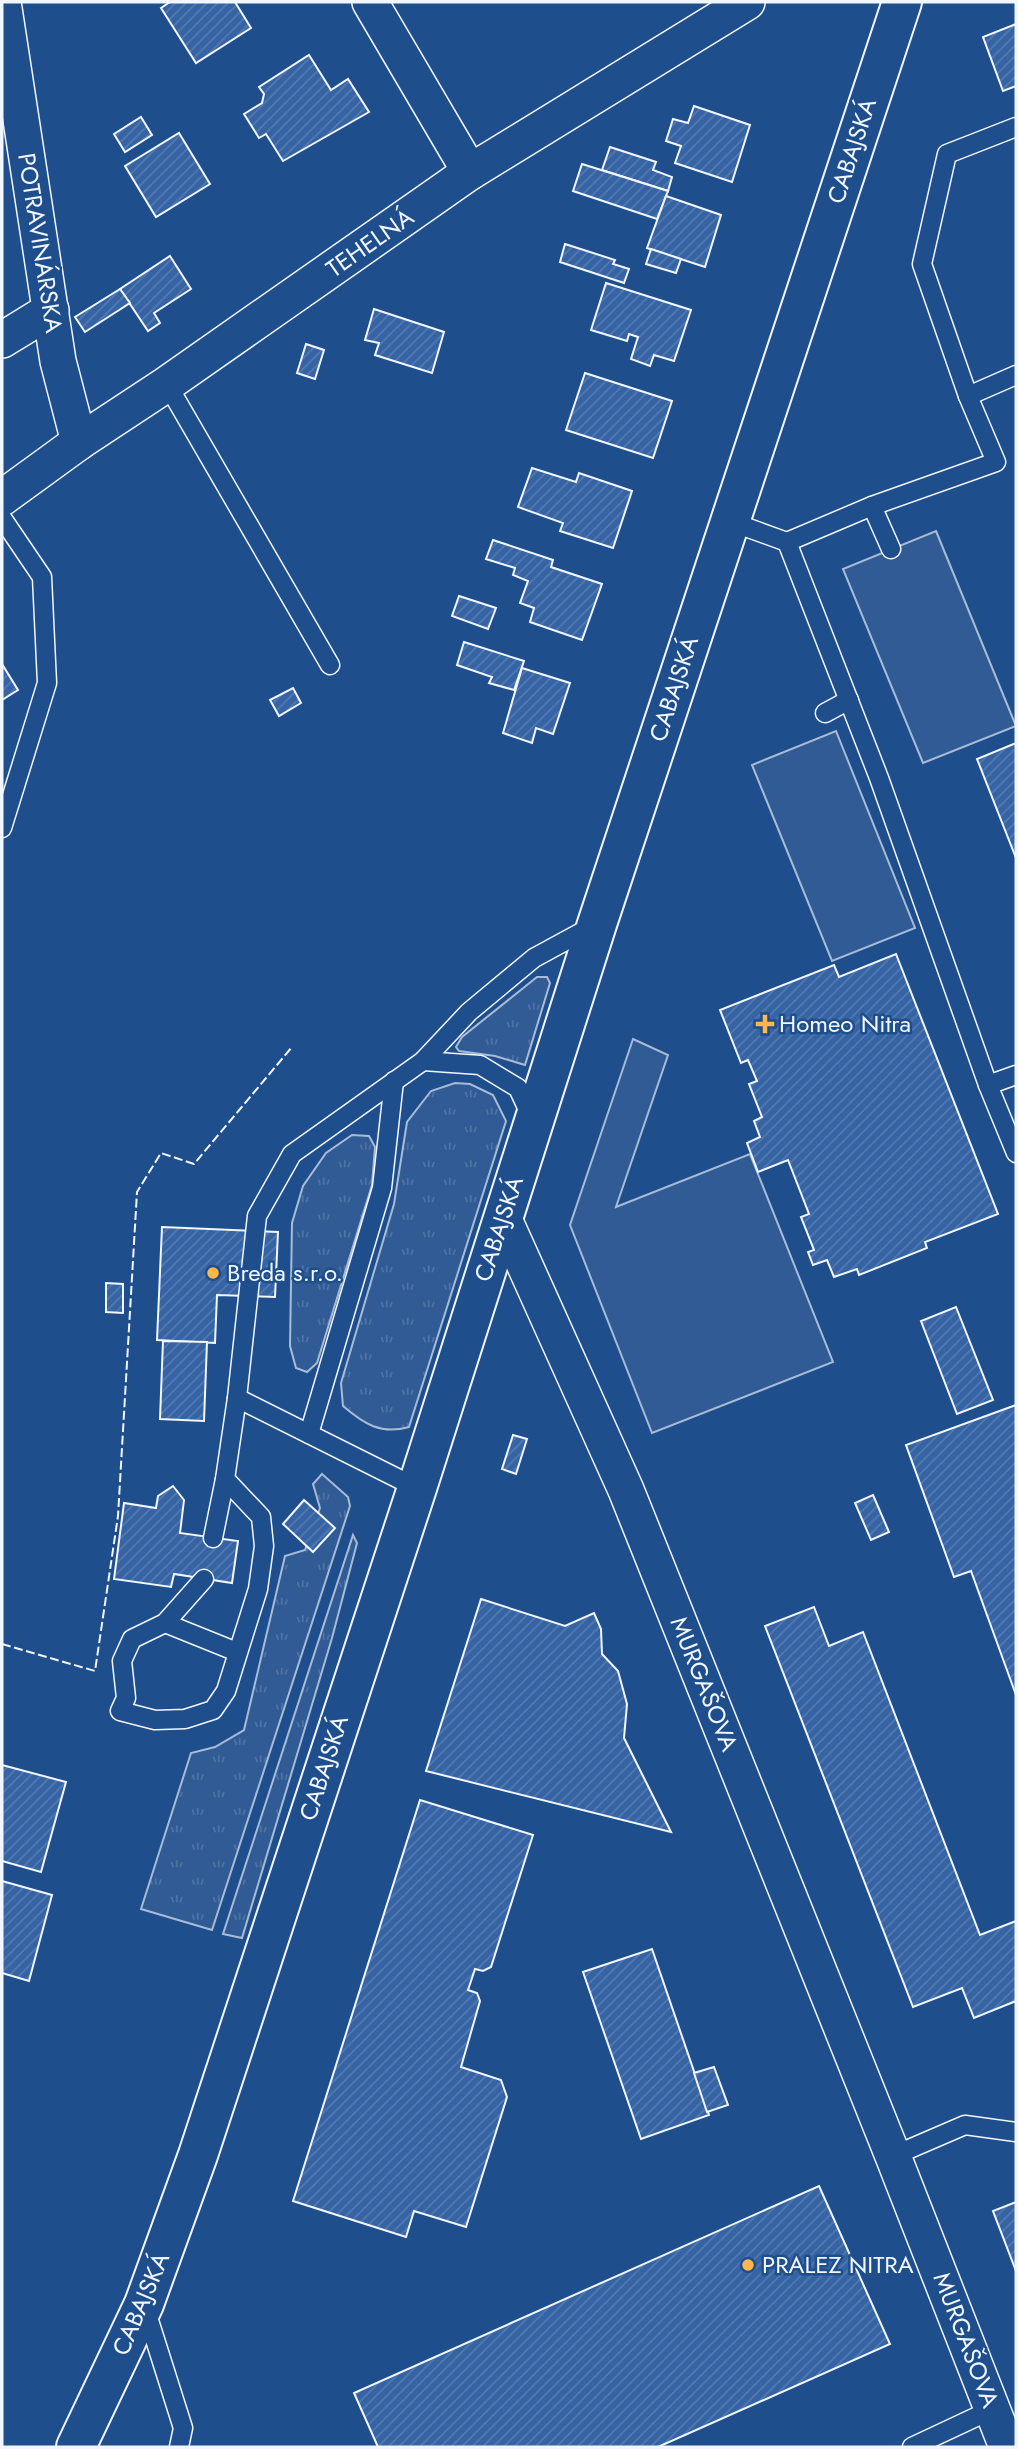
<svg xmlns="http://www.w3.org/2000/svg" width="1018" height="2449" font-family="Jost,sans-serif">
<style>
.grass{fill:url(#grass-tufts);stroke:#a8bbd7;stroke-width:2}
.built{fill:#305b95;stroke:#a8bbd7;stroke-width:2}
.building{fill:url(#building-hatch);stroke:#f2f6ff;stroke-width:2}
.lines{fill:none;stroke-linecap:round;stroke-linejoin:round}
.service-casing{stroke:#f2f6ff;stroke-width:21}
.minor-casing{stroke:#f2f6ff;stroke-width:38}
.secondary-casing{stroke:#f2f6ff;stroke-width:42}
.service{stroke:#1f4e8c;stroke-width:18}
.minor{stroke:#1f4e8c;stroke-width:35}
.secondary{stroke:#1f4e8c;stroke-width:38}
.fence{stroke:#f2f6ff;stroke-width:2;stroke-dasharray:9 3.5;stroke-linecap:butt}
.poi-dot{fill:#ffb74d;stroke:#1f4e8c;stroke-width:2.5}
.labels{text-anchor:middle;stroke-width:5;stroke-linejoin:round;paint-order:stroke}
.street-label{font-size:24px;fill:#f2f6ff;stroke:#1f4e8c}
.poi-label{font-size:24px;fill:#f2f6ff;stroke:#1f4e8c;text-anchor:start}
</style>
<defs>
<pattern id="grass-tufts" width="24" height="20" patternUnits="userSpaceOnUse" patternTransform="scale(1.75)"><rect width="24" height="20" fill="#305b95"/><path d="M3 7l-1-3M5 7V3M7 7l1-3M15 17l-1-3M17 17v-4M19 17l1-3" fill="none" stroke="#4e73a5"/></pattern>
<pattern id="building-hatch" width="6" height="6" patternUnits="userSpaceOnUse" patternTransform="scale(1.75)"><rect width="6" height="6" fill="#3563a3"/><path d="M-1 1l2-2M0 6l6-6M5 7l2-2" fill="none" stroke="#537ab1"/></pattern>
</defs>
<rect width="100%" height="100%" fill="#1f4e8c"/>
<g class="grass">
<path d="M537,977H547L550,983L525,1065L495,1056L459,1051L456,1047L462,1037Z"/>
<path d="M455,1083L470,1084L493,1095L506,1121L409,1427C381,1435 364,1424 343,1406L341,1383L394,1204L407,1122L431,1091Z"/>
<path d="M352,1135L369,1136L375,1147L372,1185L317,1363L307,1372L296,1368L290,1346L292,1223L303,1186L326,1153Z"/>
<path d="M322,1474L348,1497L350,1506L212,1930L141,1909L191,1753L215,1747L244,1730L285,1556L305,1550L320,1508L313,1484Z"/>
<path d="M353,1535L357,1543L332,1638L242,1938L223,1934Z"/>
</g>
<g class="built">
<path d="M936,531L1016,726L923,763L843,569Z"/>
<path d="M836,731L915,928L832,961L752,765Z"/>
<path d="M633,1039L668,1055L616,1207L750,1154L833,1362L652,1433L570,1225Z"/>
</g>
<g class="building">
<path d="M170,2H235L251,28L196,63L161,8Z"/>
<path d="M1016,24V86L1003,91L983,37Z"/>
<path d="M309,55L331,90L348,79L369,112L283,161L266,134L259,138L244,114L262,103L264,94L259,87Z"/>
<path d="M694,106L750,125L732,182L675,163L681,146L666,141L673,119L688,123Z"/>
<path d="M141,117L152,135L125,152L114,134Z"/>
<path d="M179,133L210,184L156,217L125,166Z"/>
<path d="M610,147L656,162L653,170L672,177L668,191L602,170Z"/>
<path d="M582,164L668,191L657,219L573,191Z"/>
<path d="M666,196L721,215L705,267L647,248Z"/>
<path d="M565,244L615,260L613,264L629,269L624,283L560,262Z"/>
<path d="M651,249L681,259L676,273L646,264Z"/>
<path d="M170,256L191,289L154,313L160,323L148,331L120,289Z"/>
<path d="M606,283L691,310L674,361L654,355L650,366L631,359L638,337L629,334L627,341L591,330Z"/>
<path d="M120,289L130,303L85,332L75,317Z"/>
<path d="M374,309L444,332L432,373L375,355L379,343L365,340Z"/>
<path d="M306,344L324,350L315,379L297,373Z"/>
<path d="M585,373L672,401L653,458L566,430Z"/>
<path d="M532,468L576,482L579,473L632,491L613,548L560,531L563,523L518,507Z"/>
<path d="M493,540L553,560L551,567L602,584L582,640L530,622L534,608L520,603L528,581L513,575L515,568L486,559Z"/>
<path d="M459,596L496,608L488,629L452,616Z"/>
<path d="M464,642L524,661L514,690L489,683L492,677L457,665Z"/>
<path d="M2,664L18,690L2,700Z"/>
<path d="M522,668L570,683L553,734L536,728L532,743L503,733Z"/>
<path d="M293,688L301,703L279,716L270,700Z"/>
<path d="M1016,743V858L977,759Z"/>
<path d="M896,954L998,1214L925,1242L927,1248L859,1275L857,1269L834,1277L827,1260L813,1265L808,1252L814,1250L801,1217L809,1214L788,1160L758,1172L747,1143L760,1137L754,1121L762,1117L749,1084L757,1081L748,1060L741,1063L720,1010L834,965L839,977Z"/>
<path d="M162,1227L278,1232L275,1297L217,1295L215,1343L157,1340Z"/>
<path d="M106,1283L123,1284V1313L106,1312Z"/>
<path d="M956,1307L993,1400L957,1414L921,1321Z"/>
<path d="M163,1341L207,1342L204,1421L160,1419Z"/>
<path d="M1016,1405V1695L971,1571L954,1577L906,1445Z"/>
<path d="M513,1435L527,1439L516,1474L502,1469Z"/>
<path d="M173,1486L184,1500L180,1533L238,1541L232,1583L174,1574L171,1587L114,1579L124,1503L156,1508L158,1496Z"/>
<path d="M873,1495L889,1532L871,1540L855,1503Z"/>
<path d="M304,1500L335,1528L313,1552L283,1524Z"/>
<path d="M481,1599L565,1626L594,1613L601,1629L602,1654L618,1671L627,1704L624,1738L671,1832L426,1771Z"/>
<path d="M814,1607L829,1646L863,1632L980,1935L1016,1921V2001L974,2018L962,1988L913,2007L765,1626Z"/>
<path d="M2,1765L66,1782L41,1872L2,1861Z"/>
<path d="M420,1800L533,1835L491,1967L483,1971L475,1969L468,1990L477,1993L480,2001L461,2067L501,2080L507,2097L466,2227L414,2211L406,2237L293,2201Z"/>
<path d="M2,1881L52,1895L29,1981L2,1973Z"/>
<path d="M652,1949L709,2115L641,2139L583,1972Z"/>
<path d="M714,2067L728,2105L707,2112L694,2073Z"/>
<path d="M819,2186L890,2344L658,2447H378L354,2393Z"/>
<path d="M1016,2202V2271L993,2211Z"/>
</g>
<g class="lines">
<defs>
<g id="service">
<path d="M167,384L330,665"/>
<path d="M968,396L1016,375"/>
<path d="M872,506L891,549"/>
<path d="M2,518L42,577L47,683L2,828"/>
<path d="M729,521L787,542L879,778L988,1085L1016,1153"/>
<path d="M787,542L872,506L996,462L968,396L922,264L947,154L1016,127"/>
<path d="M825,713L849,700"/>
<path d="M423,1061L480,1065L518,1088L531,1116"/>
<path d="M988,1085L1016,1075"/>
<path d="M309,1434L382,1188L394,1081"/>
<path d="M417,1488L237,1398L257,1216L292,1154L423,1061L469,1012L534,958L591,927"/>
<path d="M213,1538L225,1479L237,1398"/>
<path d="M204,1579L165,1623L132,1639L122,1661L126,1698L120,1711L155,1720L185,1719L213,1710L226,1691L258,1589L264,1546L261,1517L225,1479"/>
<path d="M165,1623L237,1652"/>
<path d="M893,2156L965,2125L1016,2132"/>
<path d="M146,2311L183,2428L179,2447"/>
<path d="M912,2447L993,2409"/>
</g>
<g id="minor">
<path d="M3,2L58,361L79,442"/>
<path d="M370,2L470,172"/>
<path d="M2,340L51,310"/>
<path d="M2,498L79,442L167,384L470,172L747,2"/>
<path d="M503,1217L626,1490L893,2156L1007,2447"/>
</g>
<path id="secondary" d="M76,2447L144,2304L198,2155L417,1488L597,924L902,2"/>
</defs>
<use href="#service" class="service-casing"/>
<use href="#minor" class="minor-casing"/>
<use href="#secondary" class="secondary-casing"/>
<use href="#service" class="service"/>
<use href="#minor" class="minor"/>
<use href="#secondary" class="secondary"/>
<path class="fence" d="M2,1644L95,1671L118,1516L137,1192L161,1153L194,1164L292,1047"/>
</g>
<g class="poi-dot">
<path d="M761.5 1013.5h7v7h7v7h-7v7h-7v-7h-7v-7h7z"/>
<circle cx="213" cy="1273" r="7"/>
<circle cx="748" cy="2265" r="7"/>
</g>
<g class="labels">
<g class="street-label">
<text transform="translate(852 151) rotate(-72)" y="8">CABAJSKÁ</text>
<text transform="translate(40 243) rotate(81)" y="8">POTRAVINÁRSKA</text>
<text transform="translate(370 243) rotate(-35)" y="8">TEHELNÁ</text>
<text transform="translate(674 689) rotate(-72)" y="8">CABAJSKÁ</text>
<text transform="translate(499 1229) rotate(-72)" y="8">CABAJSKÁ</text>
<text transform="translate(704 1684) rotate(68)" y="8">MURGAŠOVA</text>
<text transform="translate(324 1768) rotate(-72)" y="8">CABAJSKÁ</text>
<text transform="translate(141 2304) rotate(-67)" y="8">CABAJSKÁ</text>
<text transform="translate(966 2340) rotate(69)" y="8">MURGAŠOVA</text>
</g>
<g class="poi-label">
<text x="779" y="1032">Homeo Nitra</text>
<text x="227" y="1281">Breda s.r.o.</text>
<text x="762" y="2273">PRALEZ NITRA</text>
</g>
</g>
<rect width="1018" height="2449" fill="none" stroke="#f2f6ff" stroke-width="7"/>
</svg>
